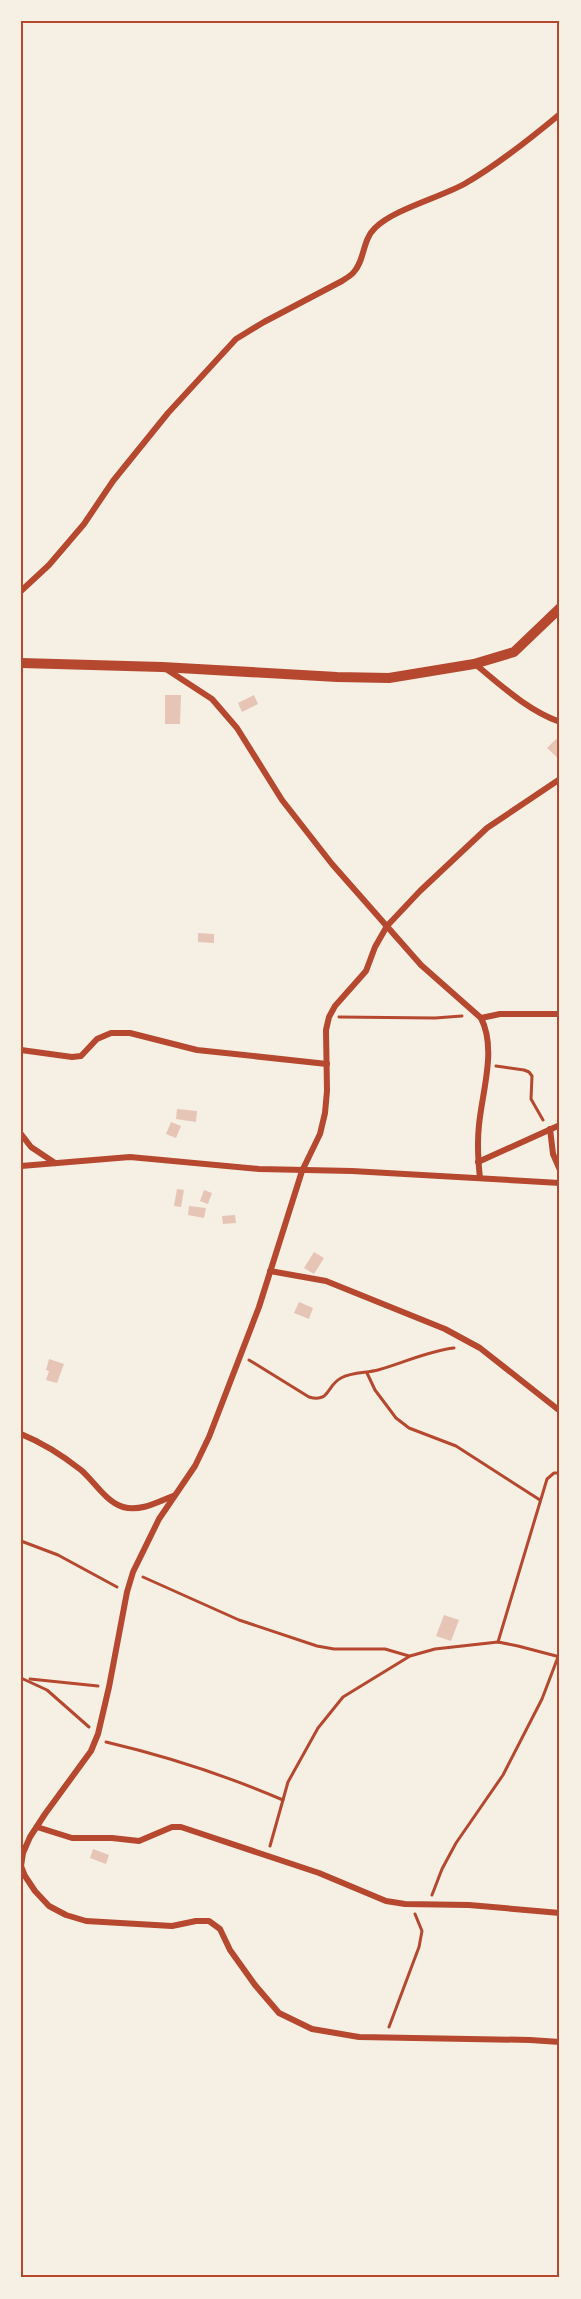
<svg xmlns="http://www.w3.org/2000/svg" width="581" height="2299" font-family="Cabin,sans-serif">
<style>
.building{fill:#e6c5b7}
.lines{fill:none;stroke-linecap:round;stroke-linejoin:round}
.path{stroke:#b5482f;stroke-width:3}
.minor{stroke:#b5482f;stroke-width:6}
.tertiary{stroke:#b5482f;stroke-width:10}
.neatline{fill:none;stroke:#b5482f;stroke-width:2}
</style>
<rect width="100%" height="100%" fill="#f6efe4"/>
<g class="building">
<path d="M165,695H181L180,724H165Z"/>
<path d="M254,695L258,704L242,712L238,703Z"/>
<path d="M556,739L560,742V760L547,748Z"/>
<path d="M198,933L214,934V943L198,942Z"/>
<path d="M177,1109L197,1111L196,1122L176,1119Z"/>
<path d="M171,1122L181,1126L176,1138L166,1134Z"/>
<path d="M177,1189L184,1190L181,1207L174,1206Z"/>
<path d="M204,1190L212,1193L208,1204L200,1201Z"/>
<path d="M189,1206L206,1208L204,1218L188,1215Z"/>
<path d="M235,1215L236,1223L223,1224L222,1216Z"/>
<path d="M314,1252L324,1258L314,1274L304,1268Z"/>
<path d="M299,1302L313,1308L309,1319L294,1313Z"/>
<path d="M49,1359L64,1364L57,1383L46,1380L49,1371L46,1370Z"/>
<path d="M444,1615L459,1620L451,1641L436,1636Z"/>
<path d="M93,1849L109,1855L106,1864L90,1858Z"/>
</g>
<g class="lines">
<g class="path">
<path d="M339,1017L435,1018L462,1016"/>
<path d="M496,1066L524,1070L529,1072L532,1076L531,1099L543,1120"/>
<path d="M249,1360L309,1397C330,1403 326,1386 341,1378C352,1372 367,1373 378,1370C404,1363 427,1351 454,1348"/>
<path d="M367,1373L375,1390L396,1418L409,1428L456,1446L540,1500"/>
<path d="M21,1541L58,1555L117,1587"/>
<path d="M143,1577L239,1620L317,1646L334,1649H385L409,1656"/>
<path d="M498,1642L547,1479L554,1473H560"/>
<path d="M21,1678L47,1690L89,1727"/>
<path d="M30,1679L98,1686"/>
<path d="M106,1742C166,1756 227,1776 283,1800"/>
<path d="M270,1846L288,1782L318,1728L343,1697L410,1656L435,1649L498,1642L518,1646L560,1657"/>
<path d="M432,1895L442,1869L456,1843L503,1775L542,1699L558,1657"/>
<path d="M389,2027L419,1947L422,1931L415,1914"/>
</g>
<g class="minor">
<path d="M21,591L49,565L84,524L113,481L168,413L236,339L264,322L342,281C345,279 350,276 353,273C365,261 362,240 375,228C394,209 442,197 466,183C499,164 530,139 560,114"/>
<path d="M475,664C502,686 527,710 560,722"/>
<path d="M166,669L212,699L237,728L282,800L332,864L421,965L481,1018C497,1049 482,1092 479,1125C477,1143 478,1160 480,1178"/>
<path d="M560,779L487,828L420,891L387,926L375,947L366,971L335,1006L329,1017L326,1030L327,1091L325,1113L320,1134L302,1171L259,1307L209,1437L195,1466L159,1519L133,1572L127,1592L109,1687L98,1734L91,1751L45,1814L30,1837L23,1853L21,1866L25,1876L35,1891L49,1906L66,1915L86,1921L172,1926L196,1921H209L220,1929L230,1950L255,1985L279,2013L312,2029L359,2037L530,2040L560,2042"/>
<path d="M481,1018L500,1014H560"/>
<path d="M21,1050L72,1057L81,1056L97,1039L111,1033H130L197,1050L327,1064"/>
<path d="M550,1129L553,1154L560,1170"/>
<path d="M21,1134L31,1147L55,1163"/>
<path d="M478,1162L560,1125"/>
<path d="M21,1166L130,1157L259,1169L352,1171L560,1183"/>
<path d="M270,1271L326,1281L445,1329L480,1348L560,1411"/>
<path d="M21,1434C43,1443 62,1455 81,1470C94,1481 106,1502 123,1507C140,1512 158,1502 173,1496"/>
<path d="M37,1827L72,1838H112L139,1841L172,1827H181L319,1873L386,1901L405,1904L469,1905L560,1913"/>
</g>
<path class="tertiary" d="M21,663L162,667L337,677L389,678L474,664L514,652L560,608"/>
</g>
<rect width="581" height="2299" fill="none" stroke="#f6efe4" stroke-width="45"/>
<rect x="22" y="22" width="536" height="2254" class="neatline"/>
</svg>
